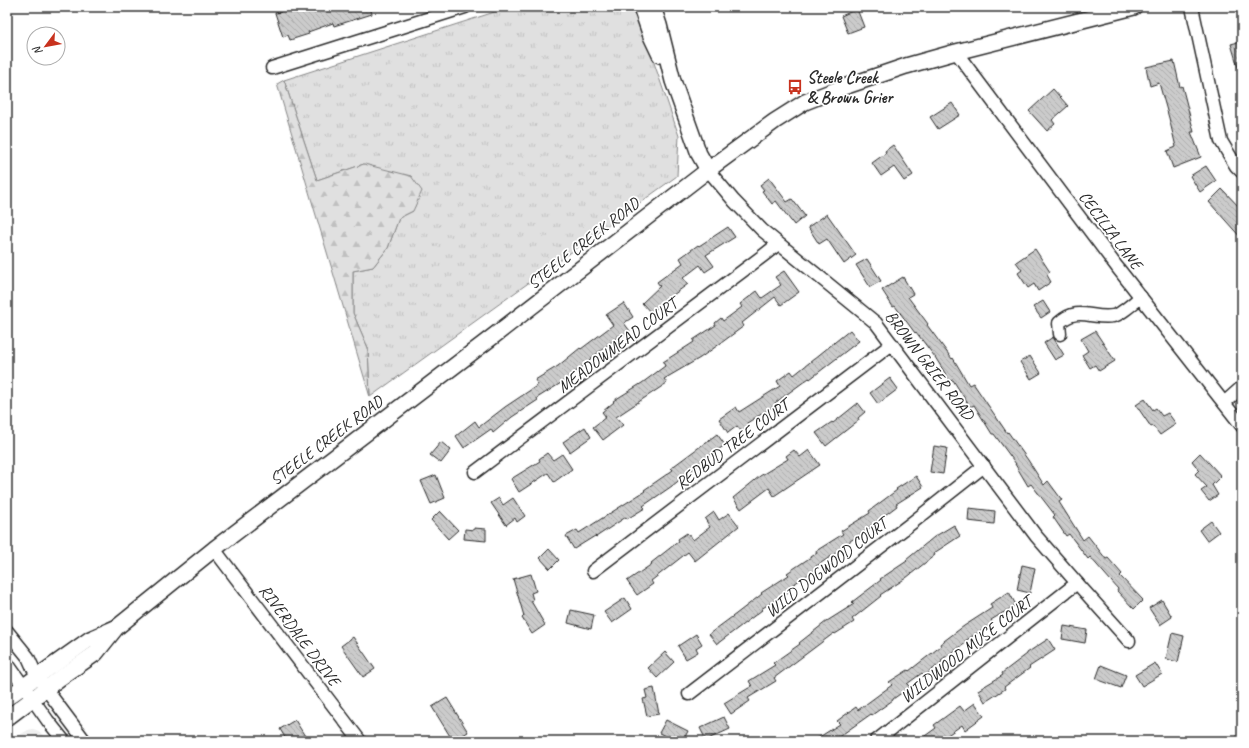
<svg xmlns="http://www.w3.org/2000/svg" width="1249" height="748" font-family="Caveat,sans-serif">
<style>
.built{fill:#efefef}
.grass{fill:url(#grass-tufts);stroke:#868686}
.forest{fill:url(#forest-firs);stroke:#868686}
.building{fill:url(#building-back-hatch);stroke:#2b2b2b}
.lines{fill:none;stroke-linecap:round;stroke-linejoin:round}
.minor-casing{stroke:#2b2b2b;stroke-width:15}
.major-casing{stroke:#2b2b2b;stroke-width:18}
.minor{stroke:#fff;stroke-width:12}
.major{stroke:#fff;stroke-width:15}
.labels{text-anchor:middle;stroke-width:3.5;stroke-linejoin:round;paint-order:stroke}
.poi-label{font-size:17px;font-weight:bold;fill:#2b2b2b;stroke:#fff;text-anchor:start}
.street-label{font-size:17px;fill:#2b2b2b;stroke:#fff}
</style>
<defs>
<pattern id="grass-tufts" width="24" height="20" patternUnits="userSpaceOnUse"><rect width="24" height="20" fill="#e0e0e0"/><path d="M3 7l-1-3M5 7V3M7 7l1-3M15 17l-1-3M17 17v-4M19 17l1-3" fill="none" stroke="#c0c0c0"/></pattern>
<pattern id="forest-firs" width="22" height="20" patternUnits="userSpaceOnUse"><rect width="22" height="20" fill="#e0e0e0"/><path d="M5 1l3.5 6h-7zM16 11l3.5 6h-7z" fill="#c0c0c0"/></pattern>
<pattern id="building-back-hatch" width="6" height="6" patternUnits="userSpaceOnUse"><rect width="6" height="6" fill="#cbcbcb"/><path d="M-1 5l2 2M0 0l6 6M5-1l2 2" fill="none" stroke="#aeaeae"/></pattern>
</defs>
<rect width="100%" height="100%" fill="#fff"/>
<filter id="ink" filterUnits="userSpaceOnUse"><feTurbulence type="fractalNoise" baseFrequency=".025" numOctaves="2"/><feDisplacementMap in="SourceGraphic" scale="8" xChannelSelector="R" yChannelSelector="G"/><feConvolveMatrix kernelMatrix="1 2 1 2 8 2 1 2 1" color-interpolation-filters="sRGB"/></filter>
<g filter="url(#ink)">
<path class="built" d="M33,729L39,731L48,741H10L28,730Z"/>
<path class="grass" d="M510,7H635L679,136L677,176L370,397L368,348L353,313V271L373,267L388,248L399,218L413,211L364,164L317,180L284,80Z"/>
<path class="forest" d="M284,80L317,180L364,164L411,176L422,191L413,211L399,218L388,248L373,267L353,271V313L368,348L370,397L277,84Z"/>
<g class="building">
<path d="M279,7H370L372,14L334,26L333,23L308,32L309,34L290,40L288,35L283,37L275,13L281,12Z"/>
<path d="M857,9L864,27L848,33L841,16Z"/>
<path d="M1242,41V74H1240L1231,44Z"/>
<path d="M1174,61L1180,87L1182,86L1194,132H1191L1201,157L1173,168L1167,151L1176,147L1169,118L1159,83L1150,86L1146,67Z"/>
<path d="M1053,89L1068,106L1052,120L1055,124L1047,131L1029,111Z"/>
<path d="M952,103L960,115L938,129L930,117Z"/>
<path d="M893,145L913,175L904,181L894,167L881,176L872,163L886,153L885,151Z"/>
<path d="M1206,166L1216,181L1200,192L1190,176Z"/>
<path d="M769,178L787,202L792,199L805,216L794,225L776,201L772,204L762,191L764,190L760,185Z"/>
<path d="M1222,189L1242,210V239L1209,202Z"/>
<path d="M827,214L856,255L844,264L827,239L819,244L808,227Z"/>
<path d="M728,227L735,237L706,255L714,266L705,272L700,265L683,278L688,284L669,298L651,313L642,303L660,286L657,282L683,263L680,258L698,245L699,246Z"/>
<path d="M1035,249L1050,272L1047,275L1051,282L1038,291L1034,284L1028,288L1018,273L1022,270L1016,262Z"/>
<path d="M867,259L881,281L870,287L856,265Z"/>
<path d="M784,271L799,292L781,305L775,297L742,323L744,326L721,343L700,358L664,379L667,383L616,417L623,425L603,440L593,427L606,417L602,412L614,402L613,401L642,383L665,366L663,362L694,342L693,340L716,325L715,323L721,318L723,321L742,307L740,304L757,291L762,298L781,285L775,277Z"/>
<path d="M903,277L913,294L908,297L928,324L927,325L952,359L953,358L969,385L973,383L1007,433L1008,432L1028,460L1044,485L1048,481L1062,500L1059,502L1083,540L1088,536L1106,559L1108,558L1122,574L1120,576L1143,600L1134,609L1117,591L1118,589L1090,557L1088,559L1069,534L1066,536L1053,517L1055,515L1031,484L1028,486L1015,464H1016L994,434H992L974,405L970,407L953,380L950,381L935,357L916,332L915,333L895,306L893,307L882,290Z"/>
<path d="M1043,301L1050,312L1041,318L1033,307Z"/>
<path d="M624,303L633,317L624,323L630,331L621,337L620,335L589,360L590,361L561,383L537,398L538,400L512,417L493,433L491,429L464,448L456,436L475,421L479,427L505,407L538,385L535,380L558,366L580,348L581,349L613,325L606,315Z"/>
<path d="M850,330L859,341L810,379L809,378L775,403L776,405L747,423L750,427L742,432L737,426L728,433L719,419L736,407L739,412L780,386L777,381L791,371L794,375Z"/>
<path d="M1095,331L1115,361L1099,371L1095,365L1090,368L1082,355L1088,351L1081,339Z"/>
<path d="M1053,337L1064,355L1055,360L1044,343Z"/>
<path d="M1030,356L1041,373L1031,379L1020,362Z"/>
<path d="M890,378L898,389L878,404L870,393Z"/>
<path d="M1145,399L1153,410L1156,408L1162,416L1168,413L1176,424L1160,435L1153,426L1151,427L1136,405Z"/>
<path d="M858,403L865,412L858,418L859,420L826,446L816,433L832,422L833,423Z"/>
<path d="M585,427L591,437L570,452L563,442Z"/>
<path d="M717,434L725,445L696,465L697,466L672,486L643,506L645,508L627,519L626,517L596,537L595,536L574,549L566,536L577,530L579,533L645,491L644,490L673,470L671,468Z"/>
<path d="M441,442L451,450L441,463L430,455Z"/>
<path d="M934,446L947,448L943,474L930,472Z"/>
<path d="M794,450L800,457L809,450L820,465L774,496L769,488L741,509L733,498L760,476L788,459L786,456Z"/>
<path d="M547,453L553,460L562,454L572,469L554,482L548,473L519,492L511,479L540,461L539,459Z"/>
<path d="M1200,453L1221,476L1212,485L1218,495L1209,501L1201,491L1207,487L1195,474L1199,470L1192,461Z"/>
<path d="M436,475L445,498L431,504L421,481Z"/>
<path d="M916,476L923,487L896,504L897,506L869,527L870,528L841,547L842,549L815,567L816,569L788,588L790,591L761,609L762,610L717,644L709,634L736,614L762,594L761,593L789,575L787,573L817,553L816,551L843,534L841,531L870,513L869,511L897,490L896,489Z"/>
<path d="M499,498L503,505L513,498L525,516L517,522L515,518L506,525L491,503Z"/>
<path d="M969,508L995,511L994,524L968,521Z"/>
<path d="M440,511L458,530L448,539L431,520Z"/>
<path d="M714,512L719,520L729,513L739,526L695,561L688,552L651,581L653,584L637,595L627,581L652,564L651,563L679,541L678,539L687,533L693,540L710,527L705,519Z"/>
<path d="M1211,521L1219,532L1207,541L1199,530Z"/>
<path d="M954,525L960,536L934,553L935,555L906,578L880,595L881,596L852,619L854,622L835,634L834,633L774,678L776,681L748,698L750,701L731,714L724,703L752,686L749,681L775,665L773,663L800,644L799,643L827,621L854,604L852,602L881,580L880,579L907,561L906,560L934,537Z"/>
<path d="M474,528L486,529V541L464,539L465,529L474,530Z"/>
<path d="M549,549L559,560L550,569L540,558Z"/>
<path d="M1022,565L1035,568L1030,593L1017,590Z"/>
<path d="M531,574L536,591L531,593L533,600L531,601L545,625L532,634L522,618L524,616L513,579Z"/>
<path d="M1009,592L1016,605L991,620L993,623L965,641L966,643L941,660L942,662L924,676L922,673L907,684L910,687L893,699V700L872,715L871,714L833,741H813L840,724L837,721L856,707L858,710L892,685L889,682L908,670L909,671L941,646L940,644L964,626L992,608L990,604Z"/>
<path d="M625,598L632,609L612,623L604,612Z"/>
<path d="M1162,600L1172,617L1160,625L1149,608Z"/>
<path d="M571,610L594,615L591,629L568,623Z"/>
<path d="M1064,626L1087,630L1085,643L1062,639Z"/>
<path d="M1172,633L1184,636L1178,662L1166,659Z"/>
<path d="M696,634L702,644L696,648L698,652L686,659L678,646Z"/>
<path d="M353,637L375,669L363,677L341,646Z"/>
<path d="M1048,639L1055,650L1029,667L1030,668L1004,687L1005,689L985,702L978,690L1003,675L1002,673L1027,654V653Z"/>
<path d="M665,652L674,662L657,678L648,668Z"/>
<path d="M1155,663L1162,674L1142,686L1135,675Z"/>
<path d="M1101,665L1126,675L1121,688L1096,679Z"/>
<path d="M654,688L659,714L647,716L643,699L647,698L645,690Z"/>
<path d="M447,698L468,732L453,741L432,707Z"/>
<path d="M975,703L984,716L965,730L962,725L939,741H918L936,728L934,725L960,706L964,711Z"/>
<path d="M724,717L730,729L706,740L700,728Z"/>
<path d="M295,720L308,741H287L280,729Z"/>
<path d="M666,720L688,731L683,741H676L659,733Z"/>
</g>
<g class="lines">
<defs>
<g id="minor">
<path d="M1192,7L1221,141L1236,166L1242,172"/>
<path d="M956,52L1117,267L1242,426"/>
<path d="M272,68L465,7"/>
<path d="M708,170L734,201L762,230L876,323L1036,536L1077,583L1129,641"/>
<path d="M1060,334L1059,323C1078,305 1093,320 1113,316C1121,315 1134,302 1141,297"/>
<path d="M1224,403L1242,387"/>
<path d="M475,472L764,255L778,244"/>
<path d="M214,549L360,741"/>
<path d="M593,571L892,344"/>
<path d="M7,631L28,657L37,677L85,741"/>
<path d="M7,663L48,721L64,741"/>
<path d="M689,694L913,522L984,466"/>
<path d="M876,741L1077,583"/>
</g>
<g id="major">
<path d="M641,7L651,36L660,55"/>
<path d="M653,7L659,25L673,81L699,154L708,170"/>
<path d="M7,698L90,639L115,628"/>
<path d="M7,718L60,678L96,653L116,628L214,549L491,338L708,170L775,121L805,102L838,89L906,66L956,52L1134,7"/>
</g>
</defs>
<use href="#minor" class="minor-casing"/>
<use href="#major" class="major-casing"/>
<use href="#minor" class="minor"/>
<use href="#major" class="major"/>
</g>
</g>
<defs>
<symbol id="bus-bare" viewBox="-9 -9 18 18"><path d="M-5-6H5V4H4V6H2V4H-2V6H-4V4H-5ZM-3.5-4V0h7V-4ZM-3.5 1.2v1.5H-2V1.2ZM2 1.2v1.5H3.5V1.2Z" fill="#c8321e" stroke="#fff" stroke-width="2.5" paint-order="stroke"/></symbol>
</defs>
<g fill-rule="evenodd">
<use href="#bus-bare" x="784" y="76" width="22" height="22"/>
</g>
<g class="labels">
<g class="poi-label">
<text x="807" y="83">Steele Creek<tspan x="807" dy="20">&amp; Brown Grier</tspan></text>
</g>
<g class="street-label">
<text transform="translate(1111 230) rotate(53)" y="6">CECILIA LANE</text>
<text transform="translate(583 243) rotate(-38)" y="6">STEELE CREEK ROAD</text>
<text transform="translate(617 345) rotate(-37)" y="6">MEADOWMEAD COURT</text>
<text transform="translate(930 365) rotate(52)" y="6">BROWN GRIER ROAD</text>
<text transform="translate(326 440) rotate(-37)" y="6">STEELE CREEK ROAD</text>
<text transform="translate(732 444) rotate(-37)" y="6">REDBUD TREE COURT</text>
<text transform="translate(826 567) rotate(-38)" y="6">WILD DOGWOOD COURT</text>
<text transform="translate(300 635) rotate(53)" y="6">RIVERDALE DRIVE</text>
<text transform="translate(966 649) rotate(-38)" y="6">WILDWOOD MUSE COURT</text>
</g>
</g>
<rect width="1249" height="748" fill="none" stroke="#fff" stroke-width="24"/>
<rect x="12" y="12" width="1225" height="724" fill="none" stroke="#2b2b2b" stroke-width="1.5" filter="url(#ink)"/>
<g transform="translate(46 46) rotate(238)"><circle r="19" fill="#ffffff" stroke="#aaaaaa"/>
<path d="M0-3L7 15L0 10L-7 15Z" fill="#c8321e"/>
<text y="-6" font-size="11" font-weight="bold" text-anchor="middle" fill="#2b2b2b">N</text>
</g>
</svg>
